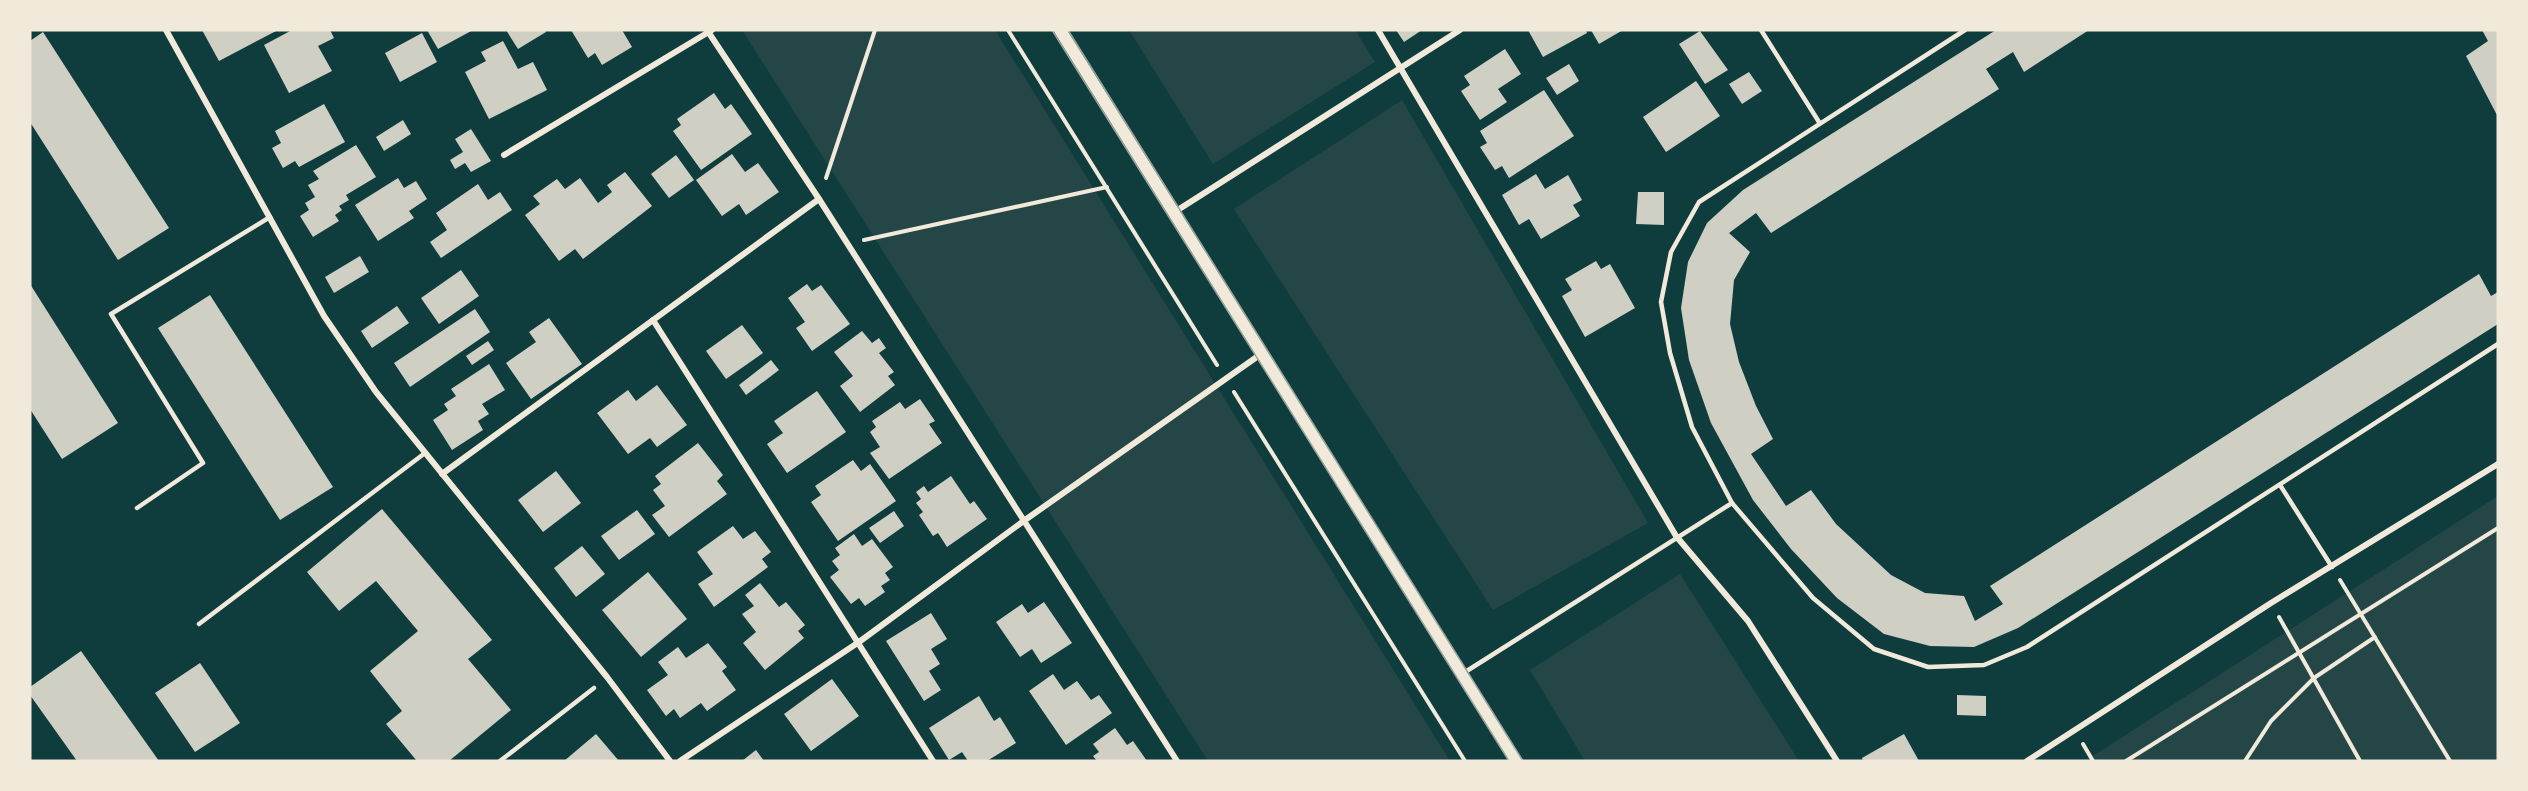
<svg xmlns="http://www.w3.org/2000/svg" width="2528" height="791" font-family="'Asap Condensed',sans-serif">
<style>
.green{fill:#244646}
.building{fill:#cfcfc3}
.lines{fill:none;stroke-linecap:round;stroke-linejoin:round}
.path{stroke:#f1e9da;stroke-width:4}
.service{stroke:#f1e9da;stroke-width:4.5}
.minor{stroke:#f1e9da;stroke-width:6}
.secondary{stroke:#f1e9da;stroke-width:12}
.tram{stroke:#97a49c;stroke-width:1.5}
</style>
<rect width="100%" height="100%" fill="#0f3d3e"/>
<g class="green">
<path d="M742,30H995L1450,761H1208Z"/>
<path d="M1129,30H1355L1375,62L1213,164Z"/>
<path d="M1402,100L1648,523L1493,610L1234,209Z"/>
<path d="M2498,496V761H2085Z"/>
<path d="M1680,574L1799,761H1585L1530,670Z"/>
</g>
<g class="building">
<path d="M202,30H278L219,61Z"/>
<path d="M292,30H330L334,38L318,46L332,71L289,93L264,45Z"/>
<path d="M427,30H473L438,49Z"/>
<path d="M506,30H545L546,32L518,49Z"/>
<path d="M571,30H622L632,47L602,65L595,53L588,58Z"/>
<path d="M1396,30H1422L1404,42Z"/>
<path d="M1528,30H1586L1587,33L1543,57Z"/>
<path d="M1591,30H1623L1599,44Z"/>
<path d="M1996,30H2089L2024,72L2013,52L1986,69L1999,89L1771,233L1756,213L1729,233L1750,252L1734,280L1730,324L1739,362L1756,406L1773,439L1751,454L1786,506L1811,490L1836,524L1891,575L1925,593L1964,596L1975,621L2003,604L1990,586L2479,274L2491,296L2498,292V324L2018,628L1974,647L1930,646L1884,634L1837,598L1791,549L1753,500L1711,423L1689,360L1681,308L1688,262L1707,223L1743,190Z"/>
<path d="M2482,30H2498V117L2466,56L2488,41Z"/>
<path d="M1700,31L1728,70L1705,84L1679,44Z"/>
<path d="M43,32L169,228L118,260L30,122V41Z"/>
<path d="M422,33L437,62L400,82L385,53Z"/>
<path d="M503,41L518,69L533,62L547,90L489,119L465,72L486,61L481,52Z"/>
<path d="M1505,49L1521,74L1498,89L1507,102L1480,120L1461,91L1470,85L1464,76Z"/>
<path d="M1569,64L1579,81L1557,95L1546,78Z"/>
<path d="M1749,72L1762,91L1742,104L1729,84Z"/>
<path d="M1696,81L1720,116L1666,152L1643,117Z"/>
<path d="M1544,90L1574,136L1509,178L1502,166L1495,170L1480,147L1487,143L1480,131Z"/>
<path d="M714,93L725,109L731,104L752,134L701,170L673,131L681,125L677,119Z"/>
<path d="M324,104L345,142L299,167L295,161L283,168L272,148L281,143L275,131Z"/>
<path d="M403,120L411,134L384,151L376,137Z"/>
<path d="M471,129L491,161L471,172L465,163L455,169L450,160L463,152L455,139Z"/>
<path d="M356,145L376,177L346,195L349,200L339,206L342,210L335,215L339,221L313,237L300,216L309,210L305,203L315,197L308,185L319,179L313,171Z"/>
<path d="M732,154L745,172L758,163L779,192L746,215L739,204L722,216L696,180Z"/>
<path d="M676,155L694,180L669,198L651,174Z"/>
<path d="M625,172L652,206L583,259L575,249L559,261L525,215L540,204L533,196L557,179L565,189L580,178L598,203L612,192L607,185Z"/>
<path d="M1536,174L1545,189L1568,175L1582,200L1573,205L1580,216L1541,239L1529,219L1519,225L1502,195Z"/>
<path d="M398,178L404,188L416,181L427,199L409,211L414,218L378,241L355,205Z"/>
<path d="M478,184L488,200L500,192L512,210L441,258L430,242L447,230L436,213Z"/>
<path d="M1638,192H1664V225L1636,224Z"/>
<path d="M360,256L369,272L334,293L325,277Z"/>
<path d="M1596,261L1601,269L1610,264L1635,308L1585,337L1562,296L1572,290L1565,279Z"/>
<path d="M461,270L479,296L439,324L421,298Z"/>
<path d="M30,284L118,423L62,459L30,409Z"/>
<path d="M807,284L812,291L821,285L850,324L812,351L796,328L805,322L788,298Z"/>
<path d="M210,295L333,487L280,520L158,328Z"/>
<path d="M397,306L409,323L372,348L361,331Z"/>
<path d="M475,309L490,332L410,387L394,363Z"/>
<path d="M549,318L582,364L531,399L506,363L536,342L529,332Z"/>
<path d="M742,325L763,353L726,379L706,351Z"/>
<path d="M862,331L872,343L879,338L886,348L879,353L894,372L888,376L895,385L860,412L840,386L853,376L834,352Z"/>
<path d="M488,341L494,350L472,365L466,356Z"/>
<path d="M771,360L779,370L746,395L739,385Z"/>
<path d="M489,364L505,390L482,404L489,414L478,421L483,430L452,450L433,420L448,410L444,404L456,396L451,389Z"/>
<path d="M657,385L687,425L657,447L650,438L628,454L597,413L628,390L636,401Z"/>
<path d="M817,391L846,432L787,473L767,444L783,433L774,421Z"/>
<path d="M920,399L935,421L929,424L942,443L889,479L870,453L880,447L870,432L876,427L872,421L900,402L905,409Z"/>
<path d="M698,443L723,475L717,481L727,494L669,537L652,515L665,506L653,490L661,484L655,476Z"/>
<path d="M853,460L861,471L870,464L896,501L838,541L811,502L821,495L815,486Z"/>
<path d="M556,471L581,503L543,532L518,500Z"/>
<path d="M951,476L970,504L974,501L987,519L947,547L938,533L933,536L919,515L923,512L916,503L921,499L916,492L924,486L928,492Z"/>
<path d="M382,509L492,640L468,659L511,710L449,761H417L386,724L402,711L370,671L418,631L376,581L339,611L307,572Z"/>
<path d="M637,510L655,534L619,560L601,536Z"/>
<path d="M894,511L904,526L880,543L869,528Z"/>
<path d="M733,526L743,539L755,531L771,552L762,559L768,567L714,607L698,584L713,574L697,552Z"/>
<path d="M854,534L862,546L872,539L893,567L885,573L890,580L881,586L885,592L865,606L859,598L851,604L830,577L839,570L832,561L840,555L835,548Z"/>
<path d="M582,546L605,574L576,597L554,568Z"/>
<path d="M648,572L687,619L641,657L602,610Z"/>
<path d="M760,583L779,607L786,602L805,625L798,631L804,638L765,670L743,643L756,632L742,614L754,606L745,595Z"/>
<path d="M1044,602L1072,643L1041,663L1032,649L1020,657L996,622L1022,604L1028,613Z"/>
<path d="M931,613L947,639L931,649L940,664L929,671L941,690L924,701L886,641Z"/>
<path d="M708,643L727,667L722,671L736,690L707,711L701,703L680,718L674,709L666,716L647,690L668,675L658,662L678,647L686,658Z"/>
<path d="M81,651L159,761H77L30,695V687Z"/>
<path d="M200,663L240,723L195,752L155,693Z"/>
<path d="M1053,674L1064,690L1077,681L1091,700L1099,695L1112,713L1066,745L1029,691Z"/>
<path d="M832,679L859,716L811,751L784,714Z"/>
<path d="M1957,695L1986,696V716L1957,715Z"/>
<path d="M979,696L994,721L1000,717L1016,743L987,761H968L962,752L949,760L929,728Z"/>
<path d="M1115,728L1127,745L1133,741L1147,761H1097L1093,756L1099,752L1093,744Z"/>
<path d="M596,734L619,761H564Z"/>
<path d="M1904,734L1919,761H1863L1862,758Z"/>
<path d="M756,750L764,761H742Z"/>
</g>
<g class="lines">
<g class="path">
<path d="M1008,30L1217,365"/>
<path d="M826,178L875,30"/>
<path d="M864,240L1107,187"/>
<path d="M1234,392L1465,761"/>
<path d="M2340,580L2450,761"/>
<path d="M2279,617L2360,761"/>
<path d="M2083,744L2093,761"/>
<path d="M2126,761L2498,528"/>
<path d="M2245,761L2271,721L2314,678L2375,637"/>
</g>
<g class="service">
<path d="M1761,30L1819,122"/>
<path d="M1965,30L1699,202L1671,252L1661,302L1670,353L1692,427L1732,503L1813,598L1874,649L1928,667L1984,665L2027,647L2498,344"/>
<path d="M2280,485L2332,567"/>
<path d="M137,508L203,463L111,314L270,217"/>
<path d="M199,624L425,453"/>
<path d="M1462,674L1732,503"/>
<path d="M500,761L594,688"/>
</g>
<g class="minor">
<path d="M166,30L324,316L376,392L607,677L670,761"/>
<path d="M707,30L819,199L1177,761"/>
<path d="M1378,30L1676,536L1748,621L1837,761"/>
<path d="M504,155L712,30"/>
<path d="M1173,213L1460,30"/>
<path d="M653,320L933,761"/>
<path d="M442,474L819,199"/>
<path d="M680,761L859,642L1025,520L1261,354"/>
<path d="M2027,761L2271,603L2498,464"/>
</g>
<path class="secondary" d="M1060,30L1516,761"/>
<g class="tram">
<path d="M1052,30L1509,761"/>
<path d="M1068,30L1523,761"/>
</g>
</g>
<rect width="2528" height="791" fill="none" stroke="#f1e9da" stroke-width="63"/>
</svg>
